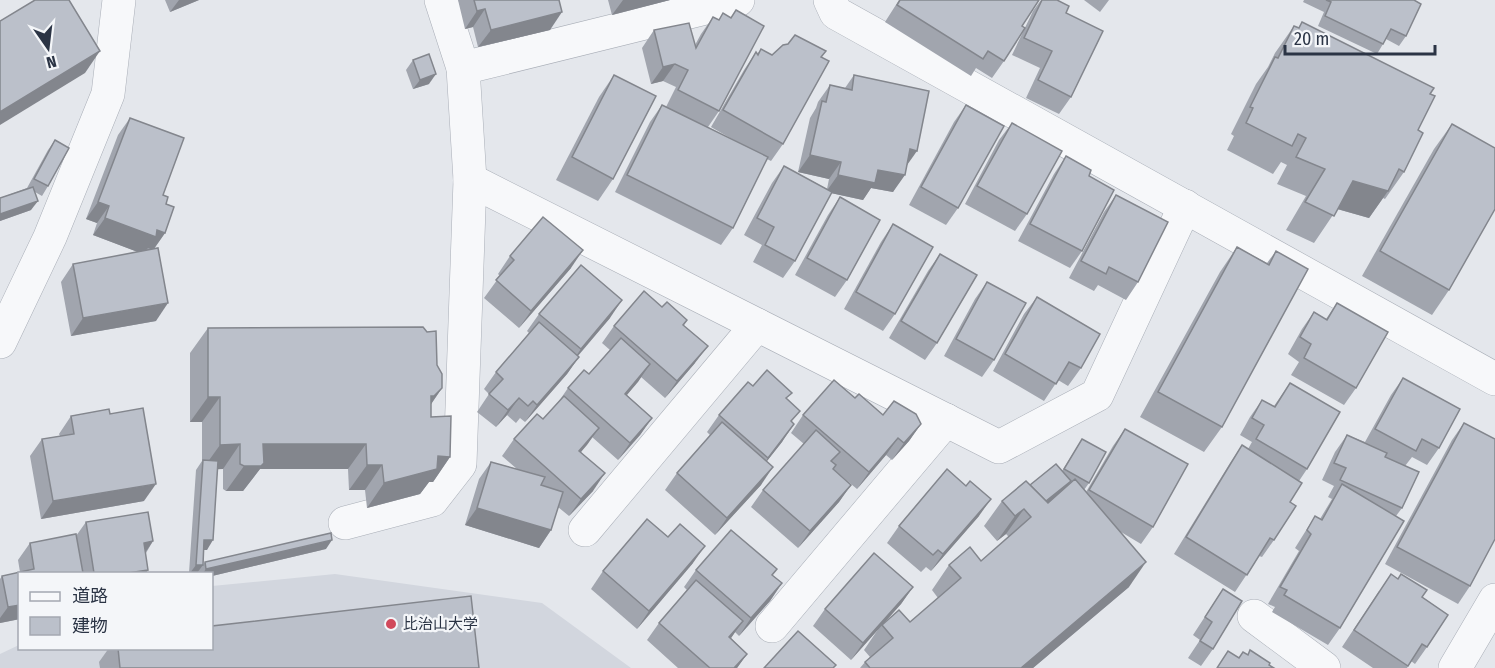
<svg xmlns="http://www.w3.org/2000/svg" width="1495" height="668" font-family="'Fira Sans Condensed','Noto Sans JP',sans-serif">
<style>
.built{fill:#d2d6de}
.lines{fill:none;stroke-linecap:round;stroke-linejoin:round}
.street-casing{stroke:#a9aeb7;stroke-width:34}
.street{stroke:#f7f8fa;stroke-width:33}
.wall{fill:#a1a5ae}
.shaded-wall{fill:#83868d}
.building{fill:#bbc0ca;stroke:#83868d;stroke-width:1.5}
.poi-dot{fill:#d1495b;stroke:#f4f6f9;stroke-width:2}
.labels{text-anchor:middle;stroke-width:4.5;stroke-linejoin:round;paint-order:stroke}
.poi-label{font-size:15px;fill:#2b3445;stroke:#f4f6f9;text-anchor:start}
</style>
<rect width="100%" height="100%" fill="#e4e7ec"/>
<path class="built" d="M335,574L542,603L631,668H0V654L19,645L20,648H212V586Z"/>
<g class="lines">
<defs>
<g id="street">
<path d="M830,0L836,13L1495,379"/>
<path d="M463,68L738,0"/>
<path d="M470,180L999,447L1097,395L1185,206"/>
<path d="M0,342L50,237L108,94L119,0"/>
<path d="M345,523L432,500L460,464L470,180L463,68L441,0"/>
<path d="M585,530L757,325"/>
<path d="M1254,616L1324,668"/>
<path d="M772,626L946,420"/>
<path d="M1455,668L1495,600"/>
</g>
</defs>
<use href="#street" class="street-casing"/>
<use href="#street" class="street"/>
</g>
<g class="wall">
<path d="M165,0H199L170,12Z"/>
<path d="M458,0H559L550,30L478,47L473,27L465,29Z"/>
<path d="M608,0H670L612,15Z"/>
<path d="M899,0H1039L1022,26L1004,61L992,78L976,68L971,76L885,22Z"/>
<path d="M1041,0H1057L1066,13L1071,97L1059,114L1026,98L1040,68L1012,55L1033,11Z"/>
<path d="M1084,0H1109L1100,12Z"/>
<path d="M1304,0H1414L1406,36L1399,46L1386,39L1377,54L1318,26L1324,12L1303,2Z"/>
<path d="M736,10L719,111L708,127L739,143L711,127L744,70L756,52L757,54L761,49L772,55L821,57L783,144L771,161L767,159L733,228L721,245L615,192L650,122L662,105L666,107L676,87L663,81L651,84L642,48L654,30L695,45L701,34L713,17L718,20L731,18Z"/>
<path d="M1302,22L1430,94L1404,172L1385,199L1383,198L1369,218L1337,209L1314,243L1286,230L1306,196L1277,184L1287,165L1281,162L1273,174L1227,150L1234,136L1231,134L1256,84L1268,67L1275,53L1294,26L1298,28Z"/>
<path d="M413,60L429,84L413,89L406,70Z"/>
<path d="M614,75L613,179L598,201L556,180L599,97Z"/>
<path d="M854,75L906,166L893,192L871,188L863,200L831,193L795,261L783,278L753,262L762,245L744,235L772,183L784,166L827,189L829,179L798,172L810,118L816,108L818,102L830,85L845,88Z"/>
<path d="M966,105L958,208L946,225L909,205L954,122Z"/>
<path d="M130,118L163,195L166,204L165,233L154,249L156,321L71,336L61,282L73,264L138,252L93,235L97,223L86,219L118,135Z"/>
<path d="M1012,123L1027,214L1015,231L965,204L999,140Z"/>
<path d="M1452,124L1449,290L1432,315L1362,276L1434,149Z"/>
<path d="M55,140L48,186L42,196L35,192L31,210L0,221V198L27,188L48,150Z"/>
<path d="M1066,156L1089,176L1082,251L1070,268L1018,241L1054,174Z"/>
<path d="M1116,195L1138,282L1126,300L1098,285L1094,291L1069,278L1104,212Z"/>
<path d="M840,197L847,280L835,297L795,275L828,215Z"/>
<path d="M893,224L895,314L883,331L844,309L881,242Z"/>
<path d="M1237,247L1267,263L1276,251L1222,427L1204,452L1140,417L1220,272Z"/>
<path d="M940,254L937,343L925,360L889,338L928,271Z"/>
<path d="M510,256L571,268L519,328L484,298L500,276L498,274Z"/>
<path d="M987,282L994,360L982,377L944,356L975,299Z"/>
<path d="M1037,297L1081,368L1068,386L1058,380L1044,401L993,371L1024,314Z"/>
<path d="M1337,303L1356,388L1344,405L1291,375L1299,362L1288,354L1302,329L1314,312L1326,319Z"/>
<path d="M662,307L687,320L684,325L695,363L665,398L641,377L627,395L652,418L640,435L618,460L592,437L581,452L593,491L569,516L558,507L551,530L539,548L465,525L479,479L491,462L517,469L502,456L514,439L543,419L557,404L568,388L589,374L610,350L602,343L614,326Z"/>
<path d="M539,314L610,318L578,356L579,357L567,374L525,422L520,418L516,423L507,415L496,427L477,412L489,394L484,389L496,372L529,333L527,331Z"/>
<path d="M208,328L437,365L442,388L431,404V417L450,457L433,482H429L420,494L367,508L365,490H349L348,469H260L243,491H226L223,489V469H218L207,550H203V565L205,562L326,549L212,576V573H198V572L197,573H189L196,470L202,461V422H190V353Z"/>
<path d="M1403,378L1439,448L1427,465L1412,457L1405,466L1402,508L1396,516L1340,628L1328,645L1272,612L1275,607L1268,604L1299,551L1295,548L1315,516L1320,519L1332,499L1328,497L1334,486L1322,480L1335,452L1347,435L1365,442L1391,395Z"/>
<path d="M1290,383L1307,469L1299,481L1274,540L1262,557L1259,556L1235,592L1174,554L1230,463L1242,445L1248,449L1252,442L1240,435L1250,417L1262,400L1274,406Z"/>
<path d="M753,386L787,399L792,422L782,442L767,461L761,485L715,535L665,490L677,473L710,435L707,432L719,415Z"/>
<path d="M855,398L883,415L921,424L909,441L892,460L886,455L857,489L833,469L851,485L839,502L798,548L751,507L763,490L804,444L791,433L803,415Z"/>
<path d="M110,414L144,501L41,519L30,456L42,439L60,436L59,434L71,416Z"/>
<path d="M1464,423L1470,586L1458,604L1385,564L1452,440Z"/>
<path d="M1125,429L1153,527L1141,544L1121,532L1129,587L1033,668H860L865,662L870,657L864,650L879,628L851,660L813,626L825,609L913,587L901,604L884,623L910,622L938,598L932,590L949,565L981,561L1009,537L1006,534L997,541L984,526L1002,501L1030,485L1062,471L1082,439L1089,483L1084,490L1086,492L1113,446Z"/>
<path d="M979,516L931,571L926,567L921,572L887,543L899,526Z"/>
<path d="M86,522L153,541L146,553V573H20V619L0,623V579L2,576L20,572L18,560L30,543L76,536Z"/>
<path d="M693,563L637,629L591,589L603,571Z"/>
<path d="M777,569L772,575L782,583L770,601L739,636L735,632L731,638L747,654L737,668H678L647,640L659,623L687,590L684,587L696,570Z"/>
<path d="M1223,589L1213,649L1201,666L1188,658L1200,640L1193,635Z"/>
<path d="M1379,591L1422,597L1427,647L1415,664L1411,661L1407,668H1373L1342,647Z"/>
<path d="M109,648H212L479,668H100L99,662Z"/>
</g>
<g class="shaded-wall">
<path d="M179,0H199L170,12Z"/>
<path d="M623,0H670L612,15Z"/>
<path d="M485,9L473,27L465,29L477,11Z"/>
<path d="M562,12L550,30L478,47L491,30Z"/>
<path d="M100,51L85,73L0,125V112Z"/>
<path d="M675,64L663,81L651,84L663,67Z"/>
<path d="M436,74L429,84L413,89L420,80Z"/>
<path d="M910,149L917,151L905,168Z"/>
<path d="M810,155L841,162L829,179L798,172Z"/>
<path d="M878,170L905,175L893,192L871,188L863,200L826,192L838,175Z"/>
<path d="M1353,181L1388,191L1369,218L1334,208Z"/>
<path d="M38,201L31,210L0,221V214Z"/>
<path d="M98,202L109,206L97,223L86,219Z"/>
<path d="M105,218L157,230L165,233L153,250L148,248L143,254L93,235Z"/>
<path d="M583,250L571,268L519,328L531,311Z"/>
<path d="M622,300L610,318L569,366L581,349Z"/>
<path d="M168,303L156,321L71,336L83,318Z"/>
<path d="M708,346L695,363L665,398L677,381Z"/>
<path d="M579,357L567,374L525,422L537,405Z"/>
<path d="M650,364L638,382L613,411L625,394Z"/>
<path d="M442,388L425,413L431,396Z"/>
<path d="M208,397H220L202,422H190Z"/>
<path d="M519,398L507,415L496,427L508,410Z"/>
<path d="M652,418L640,435L618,460L630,443Z"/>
<path d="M794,424L782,442L755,476L768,458Z"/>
<path d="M921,424L909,441L892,460L904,443Z"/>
<path d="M599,428L587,445L567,468L579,451Z"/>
<path d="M898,438L886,455L857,489L869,472Z"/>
<path d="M240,444L223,469L202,470L220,445Z"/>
<path d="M263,444H366L348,469H260L243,491H226L244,466Z"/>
<path d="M438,456L450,457L433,482H429L420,494L367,508L384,483Z"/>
<path d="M367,465H382L365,490H349Z"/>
<path d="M773,467L761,485L715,535L727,518Z"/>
<path d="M605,473L593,491L569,516L581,499Z"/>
<path d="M1071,481L1064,490L1036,514L1043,504Z"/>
<path d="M156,484L144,501L41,519L53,501Z"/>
<path d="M851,485L839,502L798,548L810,531Z"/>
<path d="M991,499L979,516L931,571L943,554Z"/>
<path d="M477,508L551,530L539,548L465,525Z"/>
<path d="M1024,509L1006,534L997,541L1015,516Z"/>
<path d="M204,540H213L207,550H197Z"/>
<path d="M332,540L326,549L212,576V573H203L206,569Z"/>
<path d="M153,541L141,559L144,543Z"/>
<path d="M705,546L693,563L637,629L649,611Z"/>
<path d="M1146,562L1129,587L1033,668H1021Z"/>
<path d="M196,565H203L197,573H190Z"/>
<path d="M148,570L146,573H128Z"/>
<path d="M782,583L770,601L739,636L751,618Z"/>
<path d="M913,587L901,604L851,660L863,643Z"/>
<path d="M20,605V619L0,623V618L8,607Z"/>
<path d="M743,621L731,638L729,637Z"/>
<path d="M747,654L737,668H734Z"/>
</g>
<g class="building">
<path d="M35,0H69L100,51L0,112V21Z"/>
<path d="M474,0H559L562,12L491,30L485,9L477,11Z"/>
<path d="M900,0H1039L1022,26L1025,28L1004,61L988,51L983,59L897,5Z"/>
<path d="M1042,0H1057L1069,6L1066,13L1103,31L1071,97L1038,80L1052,51L1024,38Z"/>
<path d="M1326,0H1414L1421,4L1406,36L1391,29L1383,44L1325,16L1331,2Z"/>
<path d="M736,10L764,26L719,111L678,90L688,70L675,64L663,67L654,30L689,23L696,48L713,17L719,20L723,13L731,18Z"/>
<path d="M1302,22L1434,88L1430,94L1435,96L1418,130L1423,133L1404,172L1399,169L1388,191L1353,181L1334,216L1305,202L1325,169L1296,157L1306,138L1298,134L1292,146L1246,123L1253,108L1250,107L1275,57L1278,58L1294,26L1299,28Z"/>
<path d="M795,35L826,51L821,57L829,61L783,144L723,110L756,52L758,55L761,49L772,55L783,45L788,44Z"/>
<path d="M429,54L436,74L420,80L413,60Z"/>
<path d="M614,75L656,96L613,179L572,157Z"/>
<path d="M854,75L929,91L917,151L910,149L905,175L878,170L875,183L838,175L841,162L810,155L822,101L826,102L830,85L852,90Z"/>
<path d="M662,105L768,157L733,228L627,175Z"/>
<path d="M966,105L1004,126L958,208L921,187Z"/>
<path d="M130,118L184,138L163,195L168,197L166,204L174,207L165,233L157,230L156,237L105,218L109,206L98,202Z"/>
<path d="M1012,123L1062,151L1027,214L977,186Z"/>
<path d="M1452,124L1495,148V209L1449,290L1380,251Z"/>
<path d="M55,140L69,148L48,186L34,179Z"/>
<path d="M1066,156L1091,170L1089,176L1114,190L1082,251L1030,224Z"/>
<path d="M784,166L832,192L795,261L765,245L774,227L757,218Z"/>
<path d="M33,187L38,201L0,214V198Z"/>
<path d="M1116,195L1168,222L1138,282L1109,267L1106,274L1081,261Z"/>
<path d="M840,197L880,220L847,280L807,258Z"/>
<path d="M543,217L583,250L531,311L496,280L514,260L510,256Z"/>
<path d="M893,224L933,247L895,314L856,292Z"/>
<path d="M1237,247L1269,265L1276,251L1308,269L1222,427L1158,392Z"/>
<path d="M158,248L168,303L83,318L73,264Z"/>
<path d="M940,254L977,275L937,343L901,321Z"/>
<path d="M581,265L622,300L581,349L539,314Z"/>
<path d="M987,282L1026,303L994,360L956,339Z"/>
<path d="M644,291L662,307L667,302L687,320L683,325L708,346L677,381L614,326Z"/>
<path d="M1037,297L1100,334L1081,368L1069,362L1056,384L1005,354Z"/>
<path d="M1337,303L1388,332L1356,388L1304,358L1311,344L1300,337L1314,312L1327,320Z"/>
<path d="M539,322L579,357L537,405L533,401L528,406L519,398L508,410L489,394L503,379L496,372Z"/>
<path d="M423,327L427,332L436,331L437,365L442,374V388L434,396H431V417L451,416L450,457L438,456L437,469L384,483L382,465H367L366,444H263L264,463L261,466H244L240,464V444L220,445V397H208V328Z"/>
<path d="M621,338L650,364L625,394L652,418L630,443L568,388L584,370L589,374Z"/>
<path d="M767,370L792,393L786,398L800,411L791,421L794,424L768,458L719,415L748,382L753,386Z"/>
<path d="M1403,378L1460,409L1439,448L1422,439L1416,451L1375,429Z"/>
<path d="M834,380L855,398L859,394L883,415L894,401L916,414L921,424L904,443L898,438L869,472L803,415Z"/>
<path d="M1290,383L1340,412L1307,469L1256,439L1264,425L1252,418L1262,400L1275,407Z"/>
<path d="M564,396L599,428L579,451L605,473L581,499L514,439L537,414L543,419Z"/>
<path d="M143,408L156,484L53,501L42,439L74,434L71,416L109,409L110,414Z"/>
<path d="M722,422L773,467L727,518L677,473Z"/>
<path d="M1464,423L1495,439V539L1470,586L1397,547Z"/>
<path d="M1125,429L1188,464L1153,527L1089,490Z"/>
<path d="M816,430L840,452L831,461L836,465L833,469L851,485L810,531L763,490Z"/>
<path d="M1347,435L1387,453L1385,457L1419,472L1402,508L1340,480L1346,468L1334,463Z"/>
<path d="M1082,439L1106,452L1089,483L1064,469Z"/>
<path d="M1242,445L1302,483L1290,502L1296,506L1274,540L1270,538L1247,575L1186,537Z"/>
<path d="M203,460L218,461L213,540H204L203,565H196Z"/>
<path d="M491,462L545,477L541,485L563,492L551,530L477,508Z"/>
<path d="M1056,464L1071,481L1046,501L1030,485Z"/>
<path d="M947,469L966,486L970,481L991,499L943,554L938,550L933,555L899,526Z"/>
<path d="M1075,479L1146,562L1021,668H870L865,662L893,638L882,625L899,610L910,622L961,578L949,565L970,547L981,561L1031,517L1024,509L1015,516L1002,501L1026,481L1048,503Z"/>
<path d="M1342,484L1404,521L1340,628L1284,595L1287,590L1280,587L1311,534L1307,530L1315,516L1322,520Z"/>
<path d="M148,512L153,541L144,543L148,570L128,573H94L86,522Z"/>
<path d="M647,519L668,537L680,524L705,546L649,611L603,571Z"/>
<path d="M731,530L777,569L772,575L782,583L751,618L696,570Z"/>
<path d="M331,533L332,540L206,569L205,562Z"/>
<path d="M76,534L83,573H20V605L8,607L2,576L34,569L30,543Z"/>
<path d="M874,553L913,587L863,643L825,609Z"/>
<path d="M1391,574L1398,579L1401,574L1427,590L1422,597L1448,615L1427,647L1422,644L1408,666L1354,630Z"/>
<path d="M696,580L743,621L729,637L747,654L734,668H710L659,623Z"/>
<path d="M1223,589L1242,601L1213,649L1200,641L1212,622L1205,617Z"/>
<path d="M471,596L479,668H120L118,648H212V626Z"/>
<path d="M798,631L836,665L833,668H764Z"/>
<path d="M1250,650L1270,663L1269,665L1274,668H1217L1228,651L1239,658L1243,652L1248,655Z"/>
</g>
<circle class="poi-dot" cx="391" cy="624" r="6"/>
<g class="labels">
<g class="poi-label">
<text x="403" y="629">比治山大学</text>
</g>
</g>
<rect x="18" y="572" width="195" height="78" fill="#f4f6f9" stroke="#a4a8b1" stroke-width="1.5"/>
<rect x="30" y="592" width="30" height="9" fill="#f7f8fa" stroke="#a4a8b1" stroke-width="1.5"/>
<text x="72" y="602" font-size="18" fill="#2b3445">道路</text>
<rect x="30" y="617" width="30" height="18" fill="#bbc0ca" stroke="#a4a8b1" stroke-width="1.5"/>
<text x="72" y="632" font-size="18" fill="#2b3445">建物</text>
<g transform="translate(48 48) rotate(166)" stroke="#f4f6f9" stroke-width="4.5" paint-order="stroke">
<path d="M0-4.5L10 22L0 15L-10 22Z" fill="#2b3445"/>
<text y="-9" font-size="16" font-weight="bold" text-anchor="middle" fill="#2b3445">N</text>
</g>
<path d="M1285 45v9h150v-9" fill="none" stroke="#2b3445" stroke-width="3"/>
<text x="1294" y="45" font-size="18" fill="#2b3445" stroke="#f4f6f9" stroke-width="4.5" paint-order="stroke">20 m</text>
</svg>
